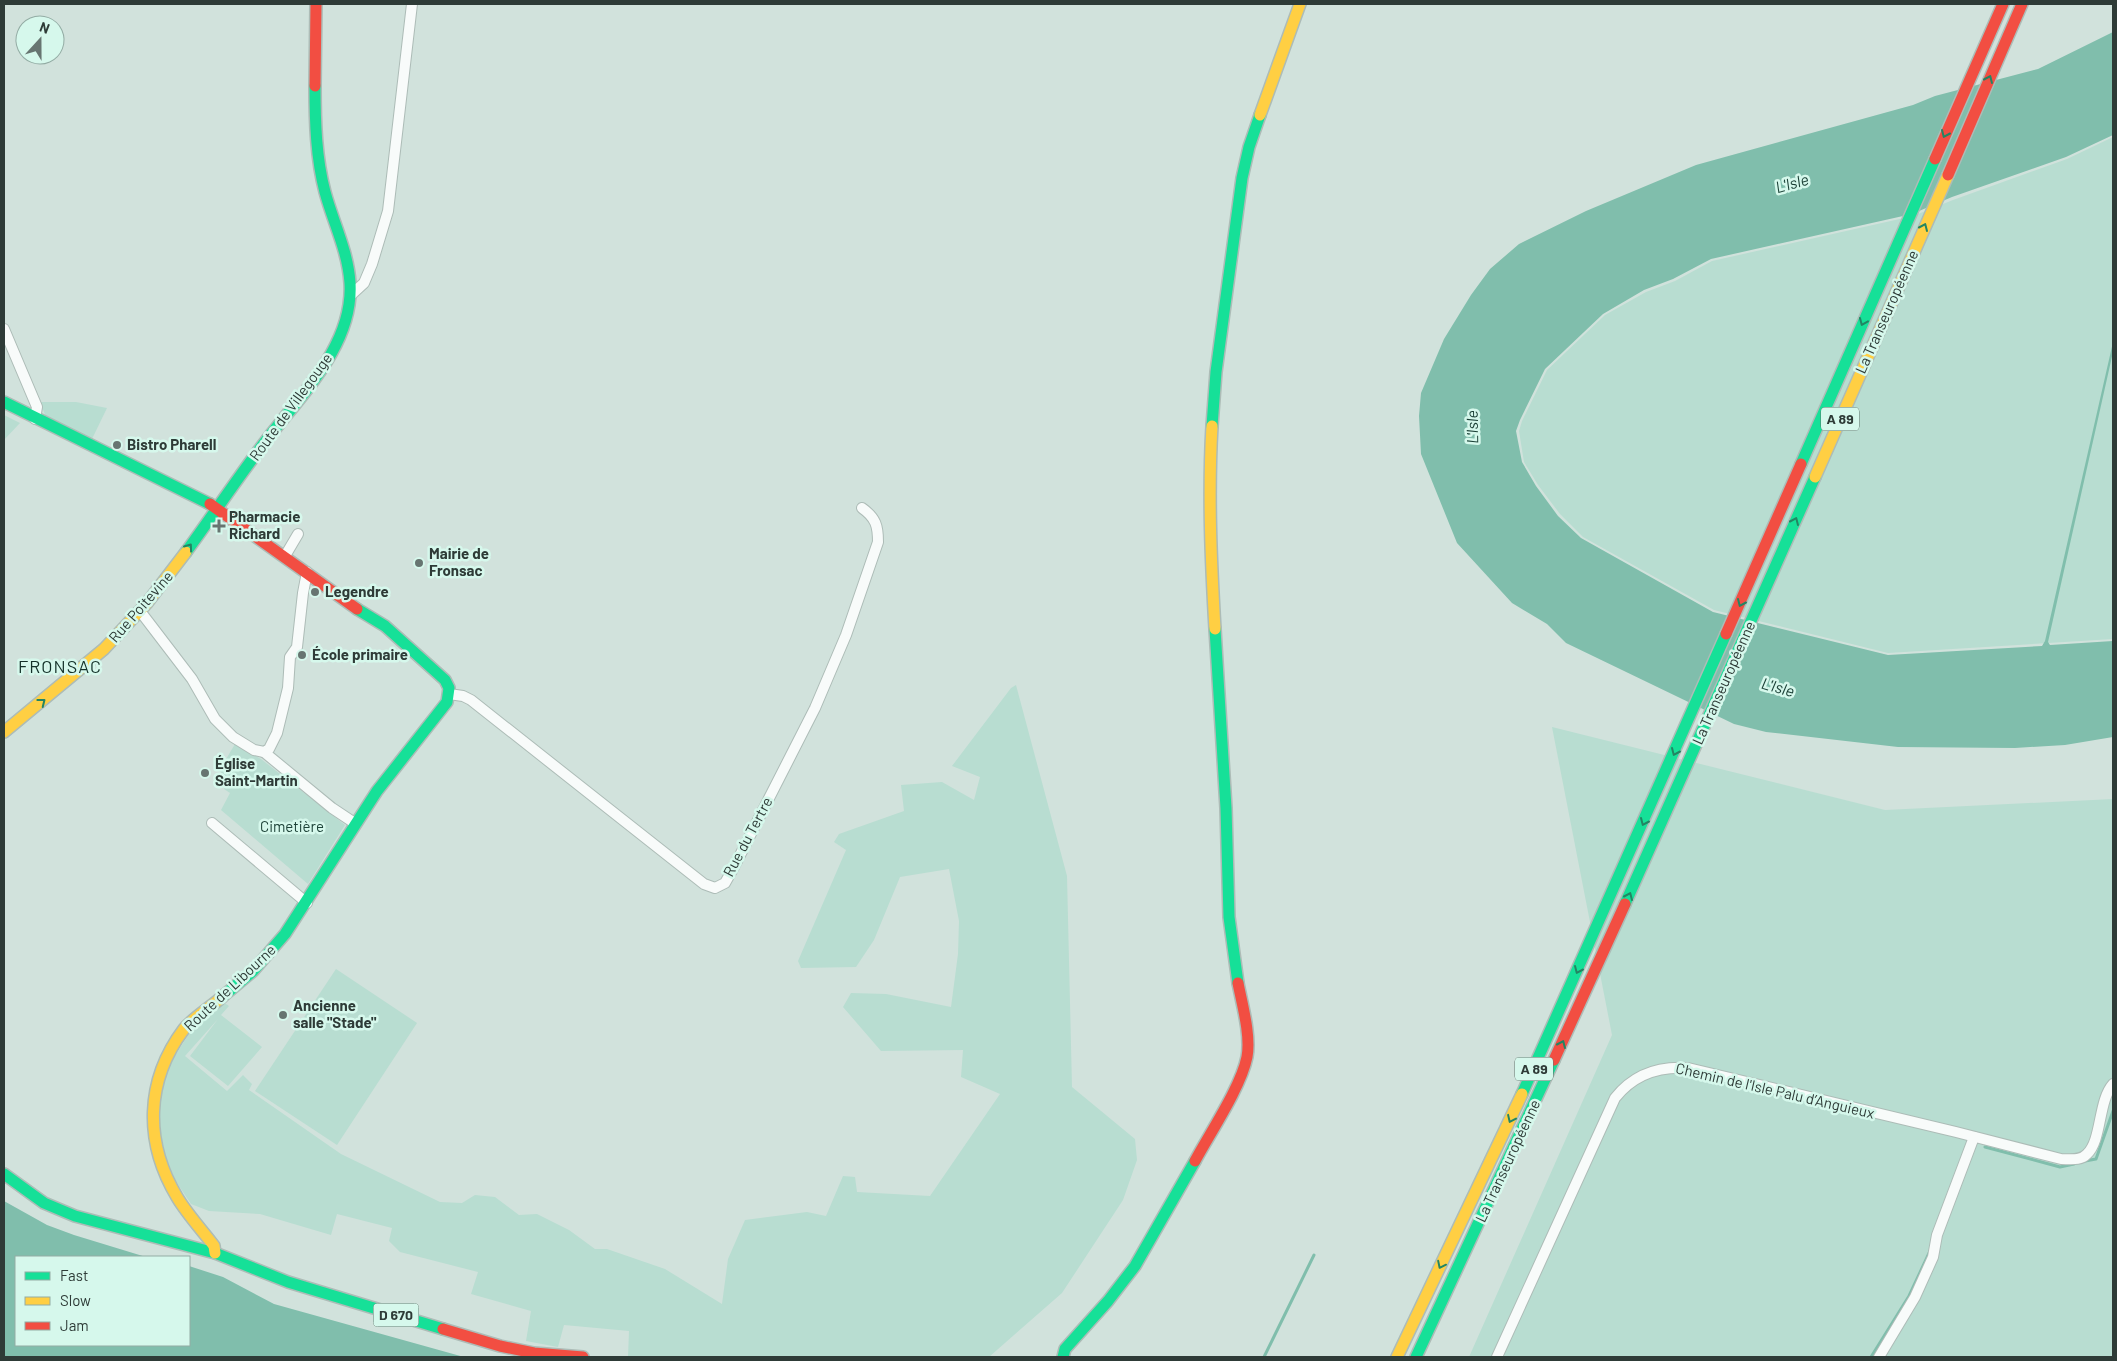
<svg xmlns="http://www.w3.org/2000/svg" width="2117" height="1361" font-family="Barlow,sans-serif">
<style>
.green{fill:#b8ddd1}
.water{fill:#80beac}
.lines{fill:none;stroke-linecap:round;stroke-linejoin:round}
.stream{stroke:#80beac;stroke-width:3}
.street-casing{stroke:#adbcb7;stroke-width:12}
.fast-casing{stroke:#adbcb7;stroke-width:14}
.slow-casing{stroke:#adbcb7;stroke-width:14}
.jam-casing{stroke:#adbcb7;stroke-width:14}
.street{stroke:#f8fbfa;stroke-width:10}
.fast{stroke:#16e098;stroke-width:11}
.slow{stroke:#ffcf43;stroke-width:11}
.jam{stroke:#f24e42;stroke-width:11}
.oneway{stroke:#238563}
.poi-dot{fill:#677571;stroke:#d6f8ec;stroke-width:2}
.labels{text-anchor:middle;stroke-width:5;stroke-linejoin:round;paint-order:stroke}
.shield{fill:#d6f8ec;stroke:#60746d;stroke-width:1}
.shield-label{font-size:14px;font-weight:bold;fill:#2e3b37}
.street-label{font-size:15px;fill:#2e3b37;stroke:#d6f8ec}
.poi-label{font-size:15px;font-weight:bold;fill:#2e3b37;stroke:#d6f8ec;text-anchor:start}
.park-label{font-size:15px;fill:#1d4238;stroke:#d6f8ec}
.water-label{font-size:16px;font-style:italic;fill:#193e34;stroke:#d6f8ec}
.quarter-label{font-size:18px;letter-spacing:1px;fill:#143129;stroke:#d6f8ec}
</style>
<rect width="100%" height="100%" fill="#d1e2dc"/>
<g class="green">
<path d="M2113,137V639L1888,653L1714,610L1583,537L1560,514L1538,485L1524,462L1519,431L1522,421L1547,370L1605,315L1646,292L1675,281L1712,261L1913,216L1953,200L2067,159Z"/>
<path d="M40,402H76L107,408L92,439L46,417Z"/>
<path d="M4,415L20,423L4,440Z"/>
<path d="M1016,685L1067,876L1072,1087L1135,1139L1137,1160L1123,1200L1062,1293L989,1357H628L629,1331L564,1325L558,1347L526,1341L531,1311L471,1294L478,1272L400,1252L389,1241L392,1228L337,1214L331,1235L260,1214L209,1211L191,1204L177,1183L163,1154L158,1130V1096L166,1070L194,1026L223,1002L229,1006L221,1015L262,1047L228,1086L190,1056L218,1019L185,1056L227,1091L243,1075L252,1084L249,1090L341,1154L440,1202L462,1203L475,1195L495,1197L519,1215L537,1214L569,1230L595,1249H607L665,1269L722,1304L728,1259L745,1220L807,1212L826,1216L843,1176L855,1177L857,1192L930,1196L1000,1094L961,1077L963,1050L881,1051L843,1007L851,993L886,994L951,1007L958,954L959,921L949,869L900,877L874,940L856,967L801,968L798,961L846,850L834,842L839,834L904,811L901,785L942,782L974,800L980,777L952,766L1011,688Z"/>
<path d="M1552,727L1885,810L2113,799V1357H1469L1612,1035Z"/>
<path d="M235,744L261,759L345,825L308,884L221,810L230,793L224,789L230,779L219,771Z"/>
<path d="M336,969L417,1023L337,1145L255,1091Z"/>
</g>
<g class="water">
<path d="M2113,32V135L2066,157L1952,197L1912,214L1711,259L1673,279L1644,290L1603,314L1545,369L1520,420L1516,431L1522,462L1536,486L1558,516L1581,538L1713,612L1888,655L2042,646L2045,641L2113,342V352L2048,642L2050,645L2113,641V737L2065,745L2015,748L1898,747L1766,732L1734,724L1566,643L1547,624L1512,603L1457,543L1421,454L1419,416L1421,393L1444,339L1471,295L1490,269L1519,244L1586,211L1696,165L1913,105L1935,96L2038,69Z"/>
<path d="M4,1201L47,1225L74,1235L146,1257H16V1345H189V1266L223,1277L274,1304L464,1357H4Z"/>
</g>
<g class="lines">
<g class="stream">
<path d="M1985,1147L2060,1167L2074,1164"/>
<path d="M2085,1161L2096,1159L2113,1111"/>
<path d="M1264,1357L1314,1255"/>
<path d="M1871,1357L1909,1296L1930,1251"/>
</g>
<defs>
<g id="street">
<path d="M351,295L364,283L372,264L388,211L412,4"/>
<path d="M4,329L37,407L35,419"/>
<path d="M285,556L298,534"/>
<path d="M140,611L192,679L215,719L233,737L254,750L264,752L269,749L277,733L288,688L290,657L297,647L303,593L307,572"/>
<path d="M449,694L463,696L471,700L704,884L715,888L725,883L734,867L815,708L846,635L878,542C878,526 876,518 862,508"/>
<path d="M264,752L332,808L356,824"/>
<path d="M212,823L307,903"/>
<path d="M1497,1357L1615,1098C1633,1075 1659,1066 1688,1068L1956,1132L2061,1159C2070,1159 2081,1161 2087,1154C2102,1140 2098,1101 2113,1084"/>
<path d="M1879,1357L1915,1297L1933,1257L1937,1235L1974,1137"/>
</g>
<g id="fast">
<path d="M4,402L210,504"/>
<path d="M1212,426L1216,372L1242,178L1249,147L1260,115"/>
<path d="M1801,464L1935,159"/>
<path d="M186,552C211,518 234,483 259,450C294,401 354,349 350,283C348,251 333,222 325,192C316,158 315,121 315,86"/>
<path d="M1215,629L1226,808L1229,917L1238,983"/>
<path d="M1625,904L1815,477"/>
<path d="M222,997L253,971L285,934L377,791L447,702L449,688L445,680L385,626L357,609"/>
<path d="M1522,1094L1726,634"/>
<path d="M4,1174L44,1203L75,1216L215,1253L288,1282L443,1329"/>
<path d="M1063,1357L1065,1349L1108,1301L1135,1266L1195,1161"/>
<path d="M1416,1357L1554,1060"/>
</g>
<g id="slow">
<path d="M1260,115L1300,4"/>
<path d="M1212,426C1208,494 1211,561 1215,629"/>
<path d="M1815,477L1948,175"/>
<path d="M4,732L104,649L147,603L186,552"/>
<path d="M215,1253L214,1246C202,1230 187,1214 177,1197C144,1142 145,1081 184,1029C194,1017 211,1007 222,997"/>
<path d="M1397,1357L1522,1094"/>
</g>
<g id="jam">
<path d="M315,86L316,4"/>
<path d="M1935,159L2003,4"/>
<path d="M1948,175L2022,4"/>
<path d="M210,504L357,609"/>
<path d="M1726,634L1801,464"/>
<path d="M1554,1060L1625,904"/>
<path d="M1195,1161C1210,1133 1241,1087 1247,1057C1251,1035 1242,1004 1238,983"/>
<path d="M443,1329L500,1346L534,1353L583,1357"/>
</g>
</defs>
<use href="#street" class="street-casing"/>
<use href="#fast" class="fast-casing"/>
<use href="#slow" class="slow-casing"/>
<use href="#jam" class="jam-casing"/>
<use href="#street" class="street"/>
<use href="#fast" class="fast"/>
<use href="#slow" class="slow"/>
<use href="#jam" class="jam"/>
</g>
<defs><path id="oneway-chevron" d="M-2-3.5L2.5 0L-2 3.5" fill="none" stroke-width="1.6" stroke-linecap="round" stroke-linejoin="round" transform="scale(1.25)"/></defs>
<g class="oneway">
<use href="#oneway-chevron" transform="translate(1989 79) rotate(-66)"/>
<use href="#oneway-chevron" transform="translate(1945 134) rotate(114)"/>
<use href="#oneway-chevron" transform="translate(1924 227) rotate(-66)"/>
<use href="#oneway-chevron" transform="translate(1863 322) rotate(113)"/>
<use href="#oneway-chevron" transform="translate(1795 521) rotate(-66)"/>
<use href="#oneway-chevron" transform="translate(189 547) rotate(-54)"/>
<use href="#oneway-chevron" transform="translate(1741 603) rotate(114)"/>
<use href="#oneway-chevron" transform="translate(42 702) rotate(-38)"/>
<use href="#oneway-chevron" transform="translate(1675 752) rotate(114)"/>
<use href="#oneway-chevron" transform="translate(1644 822) rotate(114)"/>
<use href="#oneway-chevron" transform="translate(1629 896) rotate(-66)"/>
<use href="#oneway-chevron" transform="translate(1578 970) rotate(114)"/>
<use href="#oneway-chevron" transform="translate(1562 1044) rotate(-66)"/>
<use href="#oneway-chevron" transform="translate(1511 1119) rotate(115)"/>
<use href="#oneway-chevron" transform="translate(1441 1265) rotate(116)"/>
</g>
<g class="poi-dot">
<circle cx="117" cy="445" r="5"/>
<path d="M216.5 518.5h5v5h5v5h-5v5h-5v-5h-5v-5h5z"/>
<circle cx="419" cy="563" r="5"/>
<circle cx="315" cy="592" r="5"/>
<circle cx="302" cy="655" r="5"/>
<circle cx="205" cy="773" r="5"/>
<circle cx="283" cy="1015" r="5"/>
</g>
<g class="labels">
<g class="shield">
<rect x="1821" y="407.5" width="38" height="23" rx="4"/>
<rect x="1515" y="1057.5" width="38" height="23" rx="4"/>
<rect x="373.5" y="1303.5" width="45" height="23" rx="4"/>
</g>
<g class="shield-label">
<text x="1840" y="424">A 89</text>
<text x="1534" y="1074">A 89</text>
<text x="396" y="1320">D 670</text>
</g>
<g class="street-label">
<text transform="translate(1887 312) rotate(-66)" y="5">La Transeuropéenne</text>
<text transform="translate(291 407) rotate(-54)" y="5">Route de Villegouge</text>
<text transform="translate(141 607) rotate(-49)" y="5">Rue Poitevine</text>
<text transform="translate(1724 683) rotate(-66)" y="5">La Transeuropéenne</text>
<text transform="translate(748 837) rotate(-62)" y="5">Rue du Tertre</text>
<text transform="translate(230 988) rotate(-43)" y="5">Route de Libourne</text>
<text transform="translate(1775 1091) rotate(13)" y="5">Chemin de l'Isle Palu d’Anguieux</text>
<text transform="translate(1508 1161) rotate(-65)" y="5">La Transeuropéenne</text>
</g>
<g class="poi-label">
<text x="127" y="450">Bistro Pharell</text>
<text x="229" y="522">Pharmacie<tspan x="229" dy="17">Richard</tspan></text>
<text x="429" y="559">Mairie de<tspan x="429" dy="17">Fronsac</tspan></text>
<text x="325" y="597">Legendre</text>
<text x="312" y="660">École primaire</text>
<text x="215" y="769">Église<tspan x="215" dy="17">Saint-Martin</tspan></text>
<text x="293" y="1011">Ancienne<tspan x="293" dy="17">salle "Stade"</tspan></text>
</g>
<g class="park-label">
<text x="292" y="832">Cimetière</text>
</g>
<g class="water-label">
<text transform="translate(1792 183) rotate(-15)" y="6">L'Isle</text>
<text transform="translate(1472 427) rotate(-91)" y="6">L'Isle</text>
<text transform="translate(1778 687) rotate(16)" y="6">L'Isle</text>
</g>
<g class="quarter-label">
<text x="60" y="673">FRONSAC</text>
</g>
</g>
<rect width="2117" height="1361" fill="none" stroke="#2e3b37" stroke-width="10"/>
<rect x="15" y="1256" width="175" height="90" fill="#d6f8ec" stroke="#93aca4"/>
<rect x="25" y="1272" width="25" height="8" fill="#16e098" stroke="#93aca4"/>
<text x="60" y="1281" font-size="15" fill="#2e3b37">Fast</text>
<rect x="25" y="1297" width="25" height="8" fill="#ffcf43" stroke="#93aca4"/>
<text x="60" y="1306" font-size="15" fill="#2e3b37">Slow</text>
<rect x="25" y="1322" width="25" height="8" fill="#f24e42" stroke="#93aca4"/>
<text x="60" y="1331" font-size="15" fill="#2e3b37">Jam</text>
<g transform="translate(40 40) rotate(21)"><circle r="24" fill="#d6f8ec" stroke="#93aca4"/>
<path d="M0-4L9 19L0 12L-9 19Z" fill="#677571"/>
<text y="-8" font-size="14" font-weight="bold" text-anchor="middle" fill="#2e3b37">N</text>
</g>
</svg>
